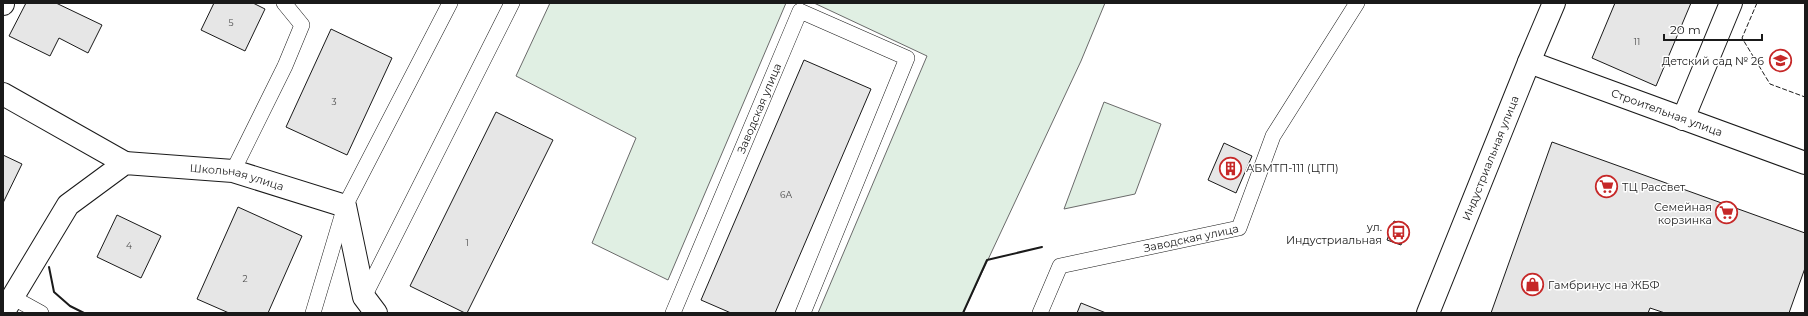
<svg xmlns="http://www.w3.org/2000/svg" width="1808" height="316" font-family="Montserrat,sans-serif">
<style>
.green{fill:#e0efe3;stroke:#6a6a6a}
.building{fill:#e6e6e6;stroke:#1a1a1a}
.lines{fill:none;stroke-linecap:round;stroke-linejoin:round}
.service-casing{stroke:#1a1a1a;stroke-width:16}
.minor-casing{stroke:#1a1a1a;stroke-width:24}
.tertiary-casing{stroke:#1a1a1a;stroke-width:24}
.service{stroke:#fff;stroke-width:15}
.minor{stroke:#fff;stroke-width:22}
.tertiary{stroke:#fff;stroke-width:22}
.fence{stroke:#1a1a1a;stroke-width:1;stroke-dasharray:5 2;stroke-linecap:butt}
.wall{stroke:#1a1a1a;stroke-width:2}
.labels{text-anchor:middle;stroke-width:3;stroke-linejoin:round;paint-order:stroke}
.number-label{font-size:9px;fill:#4d4d4d}
.poi-label{font-size:11px;fill:#1a1a1a;stroke:#fff;text-anchor:end}
.street-label{font-size:11px;fill:#1a1a1a;stroke:#fff}
</style>
<rect width="100%" height="100%" fill="#fff"/>
<g class="green">
<path d="M550,3H786L668,280L592,243L636,138L516,76Z"/>
<path d="M814,3H1105L1081,61L963,313H818L927,56Z"/>
<path d="M1104,102L1161,124L1135,194L1064,209Z"/>
</g>
<g class="building">
<path d="M26,3H56L102,25L88,53L59,38L50,56L9,36Z"/>
<path d="M214,3H253L265,9L245,51L201,30Z"/>
<path d="M1615,3H1691L1656,86L1592,58Z"/>
<path d="M331,29L392,58L347,155L286,127Z"/>
<path d="M804,60L871,89L775,313H731L701,300Z"/>
<path d="M496,112L553,140L467,313H465L410,286Z"/>
<path d="M1552,142L1805,233V268L1789,313H1665L1650,308L1648,313H1491Z"/>
<path d="M1224,143L1252,156L1236,193L1208,180Z"/>
<path d="M3,155L22,164L3,203Z"/>
<path d="M238,207L302,236L268,313H229L197,299Z"/>
<path d="M117,215L161,236L141,278L97,257Z"/>
<path d="M1394,221L1408,226L1401,245L1387,240Z"/>
<path d="M1081,303L1106,313H1077Z"/>
</g>
<g class="lines">
<defs>
<g id="service">
<path d="M233,171L285,66L302,25L284,3"/>
<path d="M12,297L41,313"/>
<path d="M364,297L512,3"/>
<path d="M313,313L345,206L450,3"/>
<path id="s1" d="M673,313L800,11L907,58L803,313"/>
<path id="s2" d="M1040,313L1060,266L1239,228L1273,136L1357,3"/>
</g>
<g id="minor">
<path d="M3,4V3"/>
<path d="M3,94L125,163"/>
<path d="M1683,119L1731,3"/>
<path id="s3" d="M3,313L68,205L125,163L233,171L345,206L364,297L376,313"/>
<path id="s4" d="M1428,313L1529,62"/>
</g>
<g id="tertiary">
<path id="s5" d="M1554,3L1529,62L1805,163"/>
</g>
</defs>
<use href="#service" class="service-casing"/>
<use href="#minor" class="minor-casing"/>
<use href="#tertiary" class="tertiary-casing"/>
<use href="#service" class="service"/>
<use href="#minor" class="minor"/>
<use href="#tertiary" class="tertiary"/>
<path class="fence" d="M1757,3L1742,38L1770,84L1805,97"/>
<g class="wall">
<path d="M49,267L54,292L70,306L84,313"/>
<path d="M963,313L987,260L1042,247"/>
</g>
</g>
<defs>
<symbol id="school-ring" viewBox="-11 -11 22 22"><circle r="9.5" fill="#fff" stroke="#c62828" stroke-width="1.5"/><path d="M0-5L7-2L0 1L-7-2ZM-4 1L0 2.5L4 1V4Q0 6-4 4Z" fill="#c62828"/></symbol>
<symbol id="building-ring" viewBox="-11 -11 22 22"><circle r="9.5" fill="#fff" stroke="#c62828" stroke-width="1.5"/><path d="M-4-6H4V6H1V3H-1V6H-4ZM-2.5-4.3h1.7v1.8h-1.7ZM.8-4.3h1.7v1.8H.8ZM-2.5-1h1.7V.8h-1.7ZM.8-1h1.7V.8H.8Z" fill="#c62828"/></symbol>
<symbol id="supermarket-ring" viewBox="-11 -11 22 22"><circle r="9.5" fill="#fff" stroke="#c62828" stroke-width="1.5"/><path d="M-6-5.5h2.5l.6 2H6L4.5 2H-2.5L-4.4-4H-6ZM-1.5 3.2a1.3 1.3 0 1 0 .1 0ZM3 3.2a1.3 1.3 0 1 0 .1 0Z" fill="#c62828"/></symbol>
<symbol id="bus-ring" viewBox="-11 -11 22 22"><circle r="9.5" fill="#fff" stroke="#c62828" stroke-width="1.5"/><path d="M-5-6H5V4H4V6H2V4H-2V6H-4V4H-5ZM-3.5-4V0h7V-4ZM-3.5 1.2v1.5H-2V1.2ZM2 1.2v1.5H3.5V1.2Z" fill="#c62828"/></symbol>
<symbol id="shop-ring" viewBox="-11 -11 22 22"><circle r="9.5" fill="#fff" stroke="#c62828" stroke-width="1.5"/><path d="M-5-2.5h2.3a2.7 3.5 0 0 1 5.4 0H5L5.5 6h-11ZM-1.5-2.5h3a1.5 2.3 0 0 0-3 0Z" fill="#c62828"/></symbol>
</defs>
<g fill-rule="evenodd">
<use href="#school-ring" x="1768" y="48" width="25" height="25"/>
<use href="#building-ring" x="1218" y="156" width="25" height="25"/>
<use href="#supermarket-ring" x="1594" y="174" width="25" height="25"/>
<use href="#supermarket-ring" x="1714" y="200" width="25" height="25"/>
<use href="#bus-ring" x="1386" y="220" width="25" height="25"/>
<use href="#shop-ring" x="1520" y="272" width="25" height="25"/>
</g>
<g class="labels">
<g class="number-label">
<text x="231" y="26">5</text>
<text x="1637" y="45">11</text>
<text x="334" y="105">3</text>
<text x="786" y="198">6А</text>
<text x="467" y="246">1</text>
<text x="129" y="249">4</text>
<text x="245" y="282">2</text>
</g>
<g class="poi-label">
<text x="1764" y="65">Детский сад № 26</text>
<text x="1246" y="172" text-anchor="start">АБМТП-111 (ЦТП)</text>
<text x="1622" y="191" text-anchor="start">ТЦ Рассвет</text>
<text x="1712" y="211">Семейная<tspan x="1712" dy="13">корзинка</tspan></text>
<text x="1382" y="231">ул.<tspan x="1382" dy="13">Индустриальная</tspan></text>
<text x="1548" y="289" text-anchor="start">Гамбринус на ЖБФ</text>
</g>
<g class="street-label">
<text dy="4" stroke="none"><textPath href="#s1" startOffset="222">Заводская улица</textPath></text>
<text dy="4" stroke="none"><textPath href="#s5" startOffset="211">Строительная улица</textPath></text>
<text dy="4" stroke="none"><textPath href="#s4" startOffset="167">Индустриальная улица</textPath></text>
<text dy="4" stroke="none"><textPath href="#s3" startOffset="310">Школьная улица</textPath></text>
<text dy="4" stroke="none"><textPath href="#s2" startOffset="185">Заводская улица</textPath></text>
</g>
</g>
<rect width="1808" height="316" fill="none" stroke="#1a1a1a" stroke-width="8"/>
<path d="M1664 34v6h98v-6" fill="none" stroke="#1a1a1a" stroke-width="2"/>
<text x="1670" y="34" font-size="12" fill="#1a1a1a" stroke="#ffffff" stroke-width="3" paint-order="stroke">20 m</text>
</svg>
